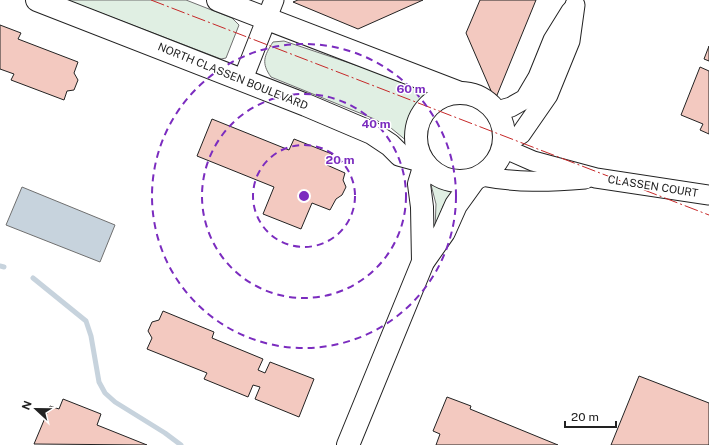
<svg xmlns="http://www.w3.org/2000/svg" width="709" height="445" font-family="'Public Sans',sans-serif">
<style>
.green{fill:#e0efe3;stroke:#6f6f6f}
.water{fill:#c7d3dd;stroke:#6f6f6f}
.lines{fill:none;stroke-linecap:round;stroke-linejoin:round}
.stream{stroke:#c7d3dd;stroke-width:5}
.building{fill:#f3c9c0;stroke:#222}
.minor-casing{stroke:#222;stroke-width:21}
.major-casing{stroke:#222;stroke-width:24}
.minor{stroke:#fff;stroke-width:19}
.major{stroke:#fff;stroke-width:22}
.power{stroke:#c62828;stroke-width:1;stroke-dasharray:14 3 2 3;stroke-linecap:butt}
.ring{fill:none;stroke:#7b2cbf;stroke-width:2;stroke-dasharray:7 5}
.labels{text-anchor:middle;stroke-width:3;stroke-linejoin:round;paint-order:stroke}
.street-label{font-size:11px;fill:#222;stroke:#fff}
.centre{fill:#7b2cbf;stroke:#fff;stroke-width:2}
.ring-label{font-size:12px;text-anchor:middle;font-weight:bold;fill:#7b2cbf;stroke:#fff;stroke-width:3;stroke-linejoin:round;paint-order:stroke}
</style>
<rect width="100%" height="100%" fill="#fff"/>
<g class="green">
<path d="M67,0H186L232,18L239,25L226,58L221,59Z"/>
<path d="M284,41L433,91C416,102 406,122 408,142L391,128L372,118L271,77C261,63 264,56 273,42Z"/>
<path d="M430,181L441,187L454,190L443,206L435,229L436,204Z"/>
</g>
<path class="water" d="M22,187L115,225L100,262L6,225Z"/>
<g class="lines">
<g class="stream">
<path d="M0,266L4,267"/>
<path d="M33,278L86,321L91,336L99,382L105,393L115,402L165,433L181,445"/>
</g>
</g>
<g class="building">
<path d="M298,0H423L358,29L293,2Z"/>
<path d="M480,0H536L495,100L466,33Z"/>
<path d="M0,25L21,33L18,39L78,62L74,73L78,80L74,90L67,91L64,100L11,80L14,74L0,69Z"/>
<path d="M709,46V61L704,59Z"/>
<path d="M700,67L709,71V134L700,130L703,124L681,115Z"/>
<path d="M212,119L289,150L294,139L332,154L327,165L345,173L343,180L346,187L342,195L336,199L330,210L312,203L301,229L263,214L274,187L197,156Z"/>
<path d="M163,311L214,332L212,338L263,359L258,370L265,373L270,362L314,379L299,417L255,399L260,387L253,385L248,397L204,379L207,373L147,349L152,338L148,331L152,322L159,320Z"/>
<path d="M639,376L709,403V445H611Z"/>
<path d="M447,397L471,406L470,409L558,445H436L440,434L433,431Z"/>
<path d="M63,399L101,414L97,425L147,445L34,444L50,406L59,409Z"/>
</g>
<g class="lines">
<defs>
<g id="minor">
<path d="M243,79L274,0"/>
<path d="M497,111L511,107L525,99L538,77L553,40L571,11"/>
<path d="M504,145L521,134L548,95L570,41L575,5"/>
<path d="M503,148L533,161L596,178L709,195"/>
<path d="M481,176C517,183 549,182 585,179"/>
</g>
<g id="major">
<path d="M37,0L306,105L372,133L390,145L400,155L422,161"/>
<path d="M218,0L460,93"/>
<circle cx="460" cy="137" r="44"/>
<path d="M423,262L422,207L419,184L425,164"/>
<path d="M348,445L423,262L444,232L456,205L474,180"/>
</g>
</defs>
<use href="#minor" class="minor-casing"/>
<use href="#major" class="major-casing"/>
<use href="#minor" class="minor"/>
<use href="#major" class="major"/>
<path class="power" d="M151,0L709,215"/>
</g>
<g class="ring">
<circle cx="304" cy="196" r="51"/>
<circle cx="304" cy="196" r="102"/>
<circle cx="304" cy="196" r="152"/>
</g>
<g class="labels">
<g class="street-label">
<text transform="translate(233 76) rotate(22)" y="4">NORTH CLASSEN BOULEVARD</text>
<text transform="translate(653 186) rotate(9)" y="4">CLASSEN COURT</text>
</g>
</g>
<circle cx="304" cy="196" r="6" class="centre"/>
<g class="ring-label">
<text x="411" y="93">60 m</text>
<text x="376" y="128">40 m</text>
<text x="340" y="164">20 m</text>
</g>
<g transform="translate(36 409) rotate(292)" stroke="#ffffff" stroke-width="3" paint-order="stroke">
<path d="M0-3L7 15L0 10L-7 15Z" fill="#222222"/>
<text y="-6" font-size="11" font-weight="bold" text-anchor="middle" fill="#222222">N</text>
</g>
<path d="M565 421v6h51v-6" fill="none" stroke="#222222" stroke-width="2"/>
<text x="571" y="421" font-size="12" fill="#222222" stroke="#ffffff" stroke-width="3" paint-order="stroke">20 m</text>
</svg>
